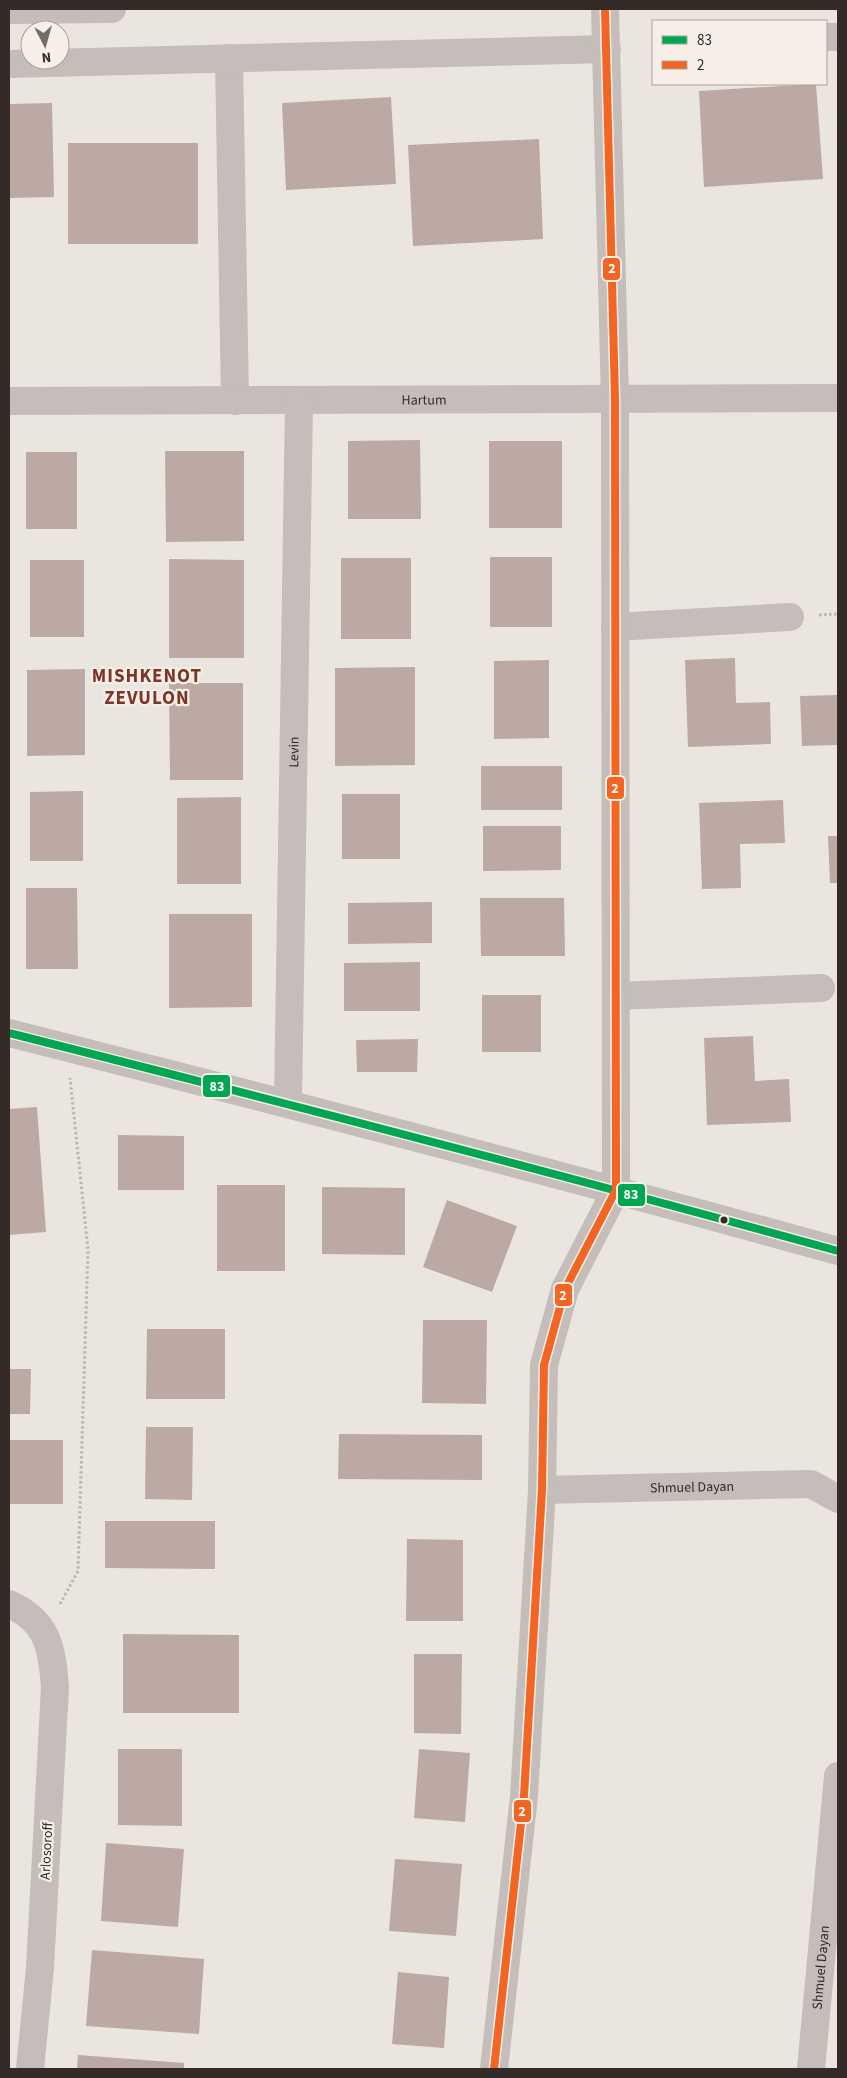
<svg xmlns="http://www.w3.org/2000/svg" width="847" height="2078" font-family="'Source Sans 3',sans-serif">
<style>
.building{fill:#bda9a4}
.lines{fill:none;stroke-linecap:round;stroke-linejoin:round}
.path{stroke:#bcb6b2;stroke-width:3;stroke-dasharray:2.5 2.5;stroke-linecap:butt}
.minor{stroke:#c4bdb9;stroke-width:28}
.bus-1-casing{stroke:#f7efe7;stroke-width:11}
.bus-2-casing{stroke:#f7efe7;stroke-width:11}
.bus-1{stroke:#00a651;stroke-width:8}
.bus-2{stroke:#f26522;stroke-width:8}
.bus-dot{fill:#342b28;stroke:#f7efe7;stroke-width:2}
.labels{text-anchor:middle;stroke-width:4.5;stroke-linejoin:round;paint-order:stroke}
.street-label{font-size:14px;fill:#342b28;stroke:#f7efe7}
.district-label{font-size:19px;font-weight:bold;letter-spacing:1px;fill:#7b3629;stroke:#f7efe7}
.line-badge{stroke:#f7efe7;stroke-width:2}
.badge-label{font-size:14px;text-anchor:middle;font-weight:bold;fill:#fff}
</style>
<rect width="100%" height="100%" fill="#ebe5e0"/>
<g class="building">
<path d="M816,84L823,179L704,187L699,91Z"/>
<path d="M391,97L396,184L286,190L282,103Z"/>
<path d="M52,103L54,197L9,198V104Z"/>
<path d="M539,139L543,239L413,246L408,145Z"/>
<rect x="68" y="143" width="130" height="101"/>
<path d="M420,440L421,519H348V441Z"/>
<rect x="489" y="441" width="73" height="87"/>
<path d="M165,451H244V541L166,542Z"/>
<rect x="26" y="452" width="51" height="77"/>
<rect x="490" y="557" width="62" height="70"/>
<rect x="341" y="558" width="70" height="81"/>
<path d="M169,559L244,560V658H169Z"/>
<rect x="30" y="560" width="54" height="77"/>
<path d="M735,658L736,703L770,702L771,744L688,747L685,660Z"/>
<path d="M549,660V738L494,739V661Z"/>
<path d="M415,667V765L335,766V668Z"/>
<path d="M85,669V755L27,756V670Z"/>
<path d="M169,683H243V780H170Z"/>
<path d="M838,695V745L802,746L800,696Z"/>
<rect x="481" y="766" width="81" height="44"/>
<path d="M83,791V861H30V792Z"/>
<rect x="342" y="794" width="58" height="65"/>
<path d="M241,797V884H177V798Z"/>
<path d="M783,800L785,843L740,844L741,888L702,889L699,803Z"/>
<path d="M483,826H561V870L483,871Z"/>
<path d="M828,836H838V883H830Z"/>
<path d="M26,888H77L78,969H26Z"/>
<path d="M480,898H564L565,956H481Z"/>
<path d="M432,902V943L348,944V903Z"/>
<path d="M169,914H252V1007L169,1008Z"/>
<path d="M420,962V1011H344V963Z"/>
<rect x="482" y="995" width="59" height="57"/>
<path d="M753,1036L755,1081L789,1079L791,1122L707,1125L704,1038Z"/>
<path d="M418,1039L417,1072H357L356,1040Z"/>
<path d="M37,1107L46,1232L9,1235V1109Z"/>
<path d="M118,1135L184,1136V1190H118Z"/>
<rect x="217" y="1185" width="68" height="86"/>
<path d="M322,1187L405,1188V1255L322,1254Z"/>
<path d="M447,1200L517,1226L492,1292L423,1267Z"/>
<path d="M423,1320H487L486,1404L422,1403Z"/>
<path d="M147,1329H225V1399H146Z"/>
<path d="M9,1369H31L30,1414H9Z"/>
<path d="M146,1427H193L192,1500L145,1499Z"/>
<path d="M339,1434L482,1435V1480L338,1479Z"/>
<rect x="9" y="1440" width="54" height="64"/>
<path d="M105,1521H215V1569L105,1568Z"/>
<path d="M407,1539L463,1540V1621H406Z"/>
<path d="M123,1634L239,1635V1713H123Z"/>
<path d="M414,1654H462L461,1734L414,1733Z"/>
<path d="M118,1749H182V1826L118,1825Z"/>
<path d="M419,1749L470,1753L465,1822L414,1818Z"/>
<path d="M106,1843L184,1849L178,1927L101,1921Z"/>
<path d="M395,1859L462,1864L456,1936L389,1931Z"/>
<path d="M92,1950L204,1959L199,2034L86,2026Z"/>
<path d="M398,1972L449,1977L444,2048L392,2044Z"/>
<path d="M78,2055L184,2063V2069H77Z"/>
</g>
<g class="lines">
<g class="path">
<path d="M819,615L838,614"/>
<path d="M60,1604L78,1571L88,1249L70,1078"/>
</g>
<g class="minor">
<path d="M9,10L112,9"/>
<path d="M826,37H838"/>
<path d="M229,58L235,401"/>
<path d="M9,64L607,49"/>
<path id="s1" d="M9,401L838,398"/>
<path d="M615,627L790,617"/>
<path d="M616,996L821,988"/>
<path d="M9,1033C286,1103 563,1175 838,1251"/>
<path id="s2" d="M288,1103L299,401"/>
<path id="s3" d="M542,1490L811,1484L838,1499"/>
<path d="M9,1604C48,1621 52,1648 55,1687L40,1968L30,2069"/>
<path d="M494,2069L524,1796L542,1490L544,1365L565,1289L616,1190L615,399L605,9"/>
<path id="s4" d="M811,2069L838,1776"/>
</g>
<defs>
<path id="bus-1" d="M9,1033C286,1103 563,1175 838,1251"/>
<path id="bus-2" d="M494,2069L524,1796L542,1490L544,1365L565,1289L616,1190L615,399L605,9"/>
</defs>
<use href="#bus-1" class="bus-1-casing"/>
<use href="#bus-2" class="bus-2-casing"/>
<use href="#bus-1" class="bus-1"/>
<use href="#bus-2" class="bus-2"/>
</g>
<circle class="bus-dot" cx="724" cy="1220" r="4.5"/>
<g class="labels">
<g class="street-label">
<text dy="5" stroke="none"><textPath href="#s1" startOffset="415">Hartum</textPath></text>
<text dy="5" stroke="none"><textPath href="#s2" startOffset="351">Levin</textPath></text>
<text dy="5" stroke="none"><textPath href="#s3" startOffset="150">Shmuel Dayan</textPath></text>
<text transform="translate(46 1851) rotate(-87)" y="5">Arlosoroff</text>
<text dy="5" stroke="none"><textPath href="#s4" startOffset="102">Shmuel Dayan</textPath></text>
</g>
<g class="district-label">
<text x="147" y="682">MISHKENOT<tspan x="147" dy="22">ZEVULON</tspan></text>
</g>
</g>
<g class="line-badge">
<rect x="602" y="257" width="19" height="24" rx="5" fill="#f26522"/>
<rect x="606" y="776" width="19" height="24" rx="5" fill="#f26522"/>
<rect x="202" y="1074" width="29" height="24" rx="5" fill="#00a651"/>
<rect x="617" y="1183" width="29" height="24" rx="5" fill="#00a651"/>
<rect x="554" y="1283" width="19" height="24" rx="5" fill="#f26522"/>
<rect x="513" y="1799" width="19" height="24" rx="5" fill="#f26522"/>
</g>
<g class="badge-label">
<text x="612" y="273">2</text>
<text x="615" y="793">2</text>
<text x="217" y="1091">83</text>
<text x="631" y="1199">83</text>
<text x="563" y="1300">2</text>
<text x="522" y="1816">2</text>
</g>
<rect width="847" height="2078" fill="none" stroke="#342b28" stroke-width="20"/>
<rect x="652" y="20" width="175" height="65" fill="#f7efe7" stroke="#a9a19b"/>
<rect x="662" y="36" width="25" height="8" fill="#00a651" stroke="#a9a19b"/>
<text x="697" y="45" font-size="15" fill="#342b28">83</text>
<rect x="662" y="61" width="25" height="8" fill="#f26522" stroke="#a9a19b"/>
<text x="697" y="70" font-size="15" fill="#342b28">2</text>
<g transform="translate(45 45) rotate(174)"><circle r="24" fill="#f7efe7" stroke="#a9a19b"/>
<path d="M0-4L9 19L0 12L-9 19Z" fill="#746c68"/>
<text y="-8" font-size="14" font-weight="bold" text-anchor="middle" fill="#342b28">N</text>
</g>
</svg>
